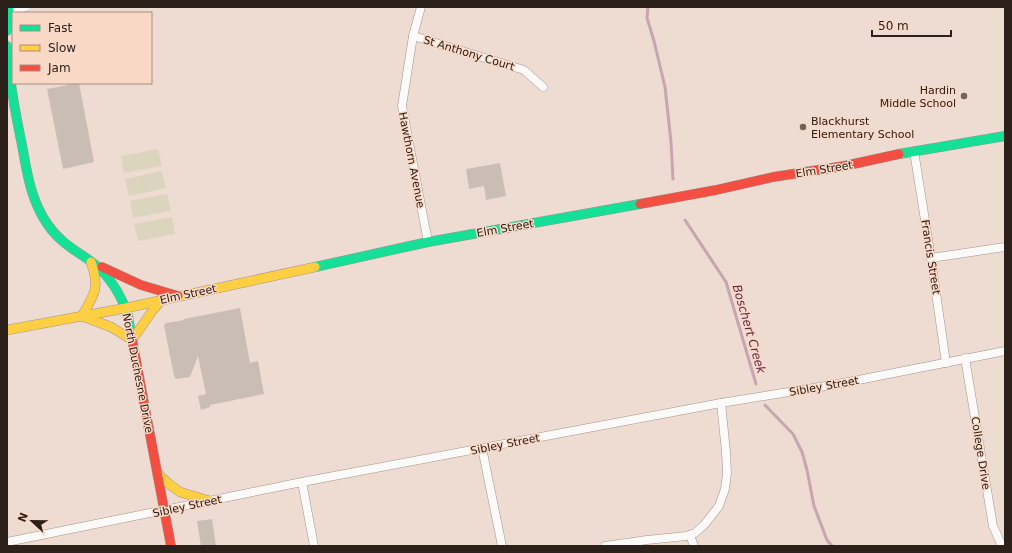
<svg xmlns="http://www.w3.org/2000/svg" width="1012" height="553" font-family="'DejaVu Sans',sans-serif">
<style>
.green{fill:#dbd5bd}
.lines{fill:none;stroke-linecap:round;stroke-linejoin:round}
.stream{stroke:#c7a5b1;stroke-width:3}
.building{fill:#cabeb4}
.street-casing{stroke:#a2948c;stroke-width:9}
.fast-casing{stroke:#a2948c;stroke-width:10}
.slow-casing{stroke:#a2948c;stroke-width:10}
.jam-casing{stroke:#a2948c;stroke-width:10}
.street{stroke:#fcfaf8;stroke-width:8}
.fast{stroke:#16e098;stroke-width:9}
.slow{stroke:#ffcf43;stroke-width:9}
.jam{stroke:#f24e42;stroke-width:9}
.poi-dot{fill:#70625a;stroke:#fad8c6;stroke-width:1.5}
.labels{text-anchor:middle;stroke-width:3;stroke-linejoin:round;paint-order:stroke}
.street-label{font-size:11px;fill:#2c201a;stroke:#fad8c6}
.poi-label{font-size:11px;fill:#2c201a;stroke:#fad8c6;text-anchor:end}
.water-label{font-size:12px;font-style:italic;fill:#5f2a49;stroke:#fad8c6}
</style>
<rect width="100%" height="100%" fill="#eedcd2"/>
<g class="green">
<path d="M158,149L162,166L124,173L121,156Z"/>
<path d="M162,171L166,188L129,196L125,179Z"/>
<path d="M167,194L171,211L133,218L130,201Z"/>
<path d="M172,217L175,234L138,241L134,224Z"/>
</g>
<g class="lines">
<g class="stream">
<path d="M648,7L647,18L654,41L665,87L671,142L673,179"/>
<path d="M685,220L726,282L756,384"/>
<path d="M765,405L793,434L802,452L807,470L814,506L827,540L832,546"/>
</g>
</g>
<g class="building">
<path d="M79,83L94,162L63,169L47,89Z"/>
<path d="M500,163L506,196L486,200L484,186L469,189L466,169Z"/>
<path d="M240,308L250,363L258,361L264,394L210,405V407L201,410L198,396L206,394L198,356L190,377L176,379L174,376L164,325L166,323L184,320V319Z"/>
<path d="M212,519L216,546H201L197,521Z"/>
</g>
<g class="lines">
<defs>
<g id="street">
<path d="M421,7L413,36L402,106L428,242"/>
<path d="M9,11L26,7"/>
<path d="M413,36L524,70L543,87"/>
<path d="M914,151L931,258L946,363"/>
<path d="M931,258L1005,247"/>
<path d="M965,358L993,526L1002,546"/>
<path d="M482,448L502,546"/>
<path d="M302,482L314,546"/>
<path d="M690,535L694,546"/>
<path d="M7,542L302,482L721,403L838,384L1005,351"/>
<path d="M605,546L647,540L686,536L695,533L705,524L719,506L725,489L727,473L726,452L721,403"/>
</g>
<g id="fast">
<path d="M7,31L9,11L8,7"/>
<path d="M7,46C9,79 15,112 22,145C27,173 31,201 48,225C59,241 73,249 89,260C106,272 117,288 125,307C129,315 129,325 131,334"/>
<path d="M899,154L1005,136"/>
<path d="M315,267L428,242L640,204"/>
</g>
<g id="slow">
<path d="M91,262C100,288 95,293 82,316L111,327L132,340"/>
<path d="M7,330L126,308L315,267"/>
<path d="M132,340L153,310L162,299"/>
<path d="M157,473L169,484L180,492L210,501"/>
</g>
<g id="jam">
<path d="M640,204L716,190L773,177L844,166L899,154"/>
<path d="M102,267L141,285L178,296"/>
<path d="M131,334L171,546"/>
</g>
</defs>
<use href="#street" class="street-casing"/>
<use href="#fast" class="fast-casing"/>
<use href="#slow" class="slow-casing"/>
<use href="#jam" class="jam-casing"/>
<use href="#street" class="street"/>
<use href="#fast" class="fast"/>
<use href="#slow" class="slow"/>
<use href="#jam" class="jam"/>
</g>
<g class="poi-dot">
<circle cx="964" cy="96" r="4"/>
<circle cx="803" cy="127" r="4"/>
</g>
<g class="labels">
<g class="street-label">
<text transform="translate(469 53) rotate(17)" y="4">St Anthony Court</text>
<text transform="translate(412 160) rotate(79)" y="4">Hawthorn Avenue</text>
<text transform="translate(824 169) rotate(-9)" y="4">Elm Street</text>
<text transform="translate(505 228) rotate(-10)" y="4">Elm Street</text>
<text transform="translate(931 257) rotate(81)" y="4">Francis Street</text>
<text transform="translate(188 294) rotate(-12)" y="4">Elm Street</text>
<text transform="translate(138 373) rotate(79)" y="4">North Duchesne Drive</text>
<text transform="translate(824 386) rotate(-10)" y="4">Sibley Street</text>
<text transform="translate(505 444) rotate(-11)" y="4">Sibley Street</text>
<text transform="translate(981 453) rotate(81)" y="4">College Drive</text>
<text transform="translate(187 506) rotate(-12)" y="4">Sibley Street</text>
</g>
<g class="poi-label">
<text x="956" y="94">Hardin<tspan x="956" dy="13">Middle School</tspan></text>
<text x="811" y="125" text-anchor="start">Blackhurst<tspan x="811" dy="13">Elementary School</tspan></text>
</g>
<g class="water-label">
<text transform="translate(749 329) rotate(74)" y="4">Boschert Creek</text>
</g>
</g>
<rect width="1012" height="553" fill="none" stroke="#2c201a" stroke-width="16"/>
<rect x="12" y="12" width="140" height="72" fill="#fad8c6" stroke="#a88e81"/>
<rect x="20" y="25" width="20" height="6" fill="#16e098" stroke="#a88e81"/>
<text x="48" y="32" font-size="12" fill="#2c201a">Fast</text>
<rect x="20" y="45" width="20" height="6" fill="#ffcf43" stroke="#a88e81"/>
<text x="48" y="52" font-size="12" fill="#2c201a">Slow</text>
<rect x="20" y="65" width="20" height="6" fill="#f24e42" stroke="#a88e81"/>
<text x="48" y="72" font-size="12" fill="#2c201a">Jam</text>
<g transform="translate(32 521) rotate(292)" stroke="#fad8c6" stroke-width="3" paint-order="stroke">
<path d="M0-3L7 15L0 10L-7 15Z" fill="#2c201a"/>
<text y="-6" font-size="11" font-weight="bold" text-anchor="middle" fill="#2c201a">N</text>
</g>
<path d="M872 30v6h79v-6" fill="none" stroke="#2c201a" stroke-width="2"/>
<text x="878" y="30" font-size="12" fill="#2c201a" stroke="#fad8c6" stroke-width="3" paint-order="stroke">50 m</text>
</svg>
